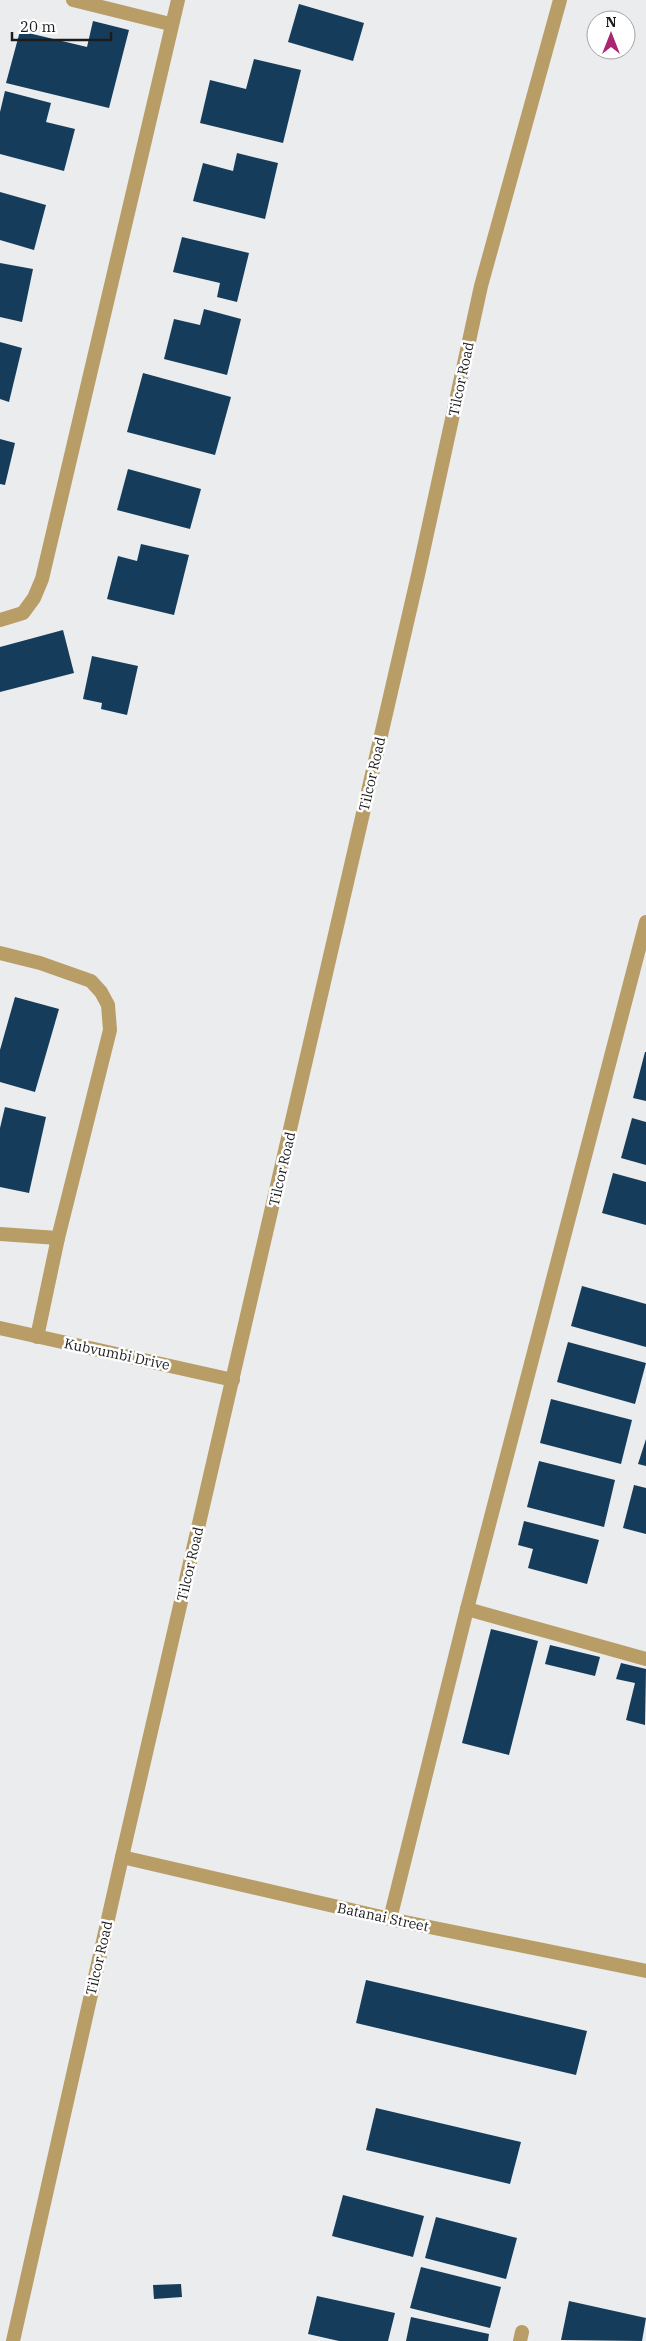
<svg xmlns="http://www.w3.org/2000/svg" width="646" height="2341" font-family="'IBM Plex Serif',serif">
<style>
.building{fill:#153d5b}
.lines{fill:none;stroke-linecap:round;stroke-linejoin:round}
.service{stroke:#b89d67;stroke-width:14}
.minor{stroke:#b89d67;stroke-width:14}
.tertiary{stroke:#b89d67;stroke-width:14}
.labels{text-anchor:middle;stroke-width:5;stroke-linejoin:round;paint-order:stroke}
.street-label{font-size:14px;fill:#1c1c1d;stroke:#fff}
</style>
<rect width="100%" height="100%" fill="#eaecee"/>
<g class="building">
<path d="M299,4L364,23L353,61L288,42Z"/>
<path d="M93,21L129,30L109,108L6,83L20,31L87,47Z"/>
<path d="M254,59L301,70L283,143L200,123L210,80L246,89Z"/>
<path d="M5,91L51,103L46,122L75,129L64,171L0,154V112Z"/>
<path d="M237,153L278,163L265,219L193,201L203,163L233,171Z"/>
<path d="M0,192L46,205L34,250L0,240Z"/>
<path d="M182,237L249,253L237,302L217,297L220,283L173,272Z"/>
<path d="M0,263L33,269L22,322L0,317Z"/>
<path d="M204,309L241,319L227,375L164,359L174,319L200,325Z"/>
<path d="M0,342L22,348L9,402L0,399Z"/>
<path d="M143,373L231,397L215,455L127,432Z"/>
<path d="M0,439L15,443L5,485L0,484Z"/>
<path d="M128,469L201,489L190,529L117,510Z"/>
<path d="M141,544L189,555L174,615L107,599L118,556L137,561Z"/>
<path d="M63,630L74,673L0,692V647Z"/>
<path d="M92,656L138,666L127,715L101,709L102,703L83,699Z"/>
<path d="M15,997L59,1009L35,1092L0,1082V1050Z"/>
<path d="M645,1052H646V1101L633,1098Z"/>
<path d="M5,1107L46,1117L29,1193L0,1187V1128Z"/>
<path d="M632,1118L646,1122V1165L621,1158Z"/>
<path d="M613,1173L646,1182V1225L602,1213Z"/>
<path d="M582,1286L646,1304V1347L571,1326Z"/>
<path d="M568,1342L646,1363L635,1404L557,1382Z"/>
<path d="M551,1399L632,1420L621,1464L540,1443Z"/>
<path d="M646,1439V1466L638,1464Z"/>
<path d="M539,1461L615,1480L604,1527L527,1507Z"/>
<path d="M634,1485L646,1488V1534L623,1528Z"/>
<path d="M524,1521L599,1540L587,1584L528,1568L533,1549L518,1545Z"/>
<path d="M491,1629L538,1641L509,1755L462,1743Z"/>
<path d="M550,1645L600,1657L595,1676L545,1664Z"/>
<path d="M621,1663L646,1669L645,1725L626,1720L635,1683L616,1679Z"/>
<path d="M366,1980L587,2031L576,2075L356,2023Z"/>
<path d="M376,2108L521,2142L510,2184L366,2150Z"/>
<path d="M343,2195L424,2216L413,2257L332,2236Z"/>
<path d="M436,2217L517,2238L506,2279L425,2258Z"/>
<path d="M421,2267L501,2287L490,2328L410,2308Z"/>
<path d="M181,2284L182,2297L154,2299L153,2285Z"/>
<path d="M317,2296L395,2313L388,2341H339L308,2334Z"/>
<path d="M569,2301L646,2318L642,2341L561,2340Z"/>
<path d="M411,2317L489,2334L488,2341H406Z"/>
</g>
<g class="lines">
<path class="service" d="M520,2341L522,2332"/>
<g class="minor">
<path d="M73,0L170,24"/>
<path d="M0,620L23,613L34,598L42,579L178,0"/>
<path d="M0,953L40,963L91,981L101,992L108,1005L110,1030L58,1238L37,1337"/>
<path d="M0,1234L58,1238"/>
<path d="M467,1609L646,1659"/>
<path d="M390,1919L467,1609L646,922"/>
</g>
<g class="tertiary">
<path d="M0,1328L233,1380"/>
<path d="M122,1857L390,1919L646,1971"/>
<path d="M13,2341L122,1857L418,575L481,286L560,0"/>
</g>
</g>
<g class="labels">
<g class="street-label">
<text transform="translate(461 379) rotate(-78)" y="5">Tilcor Road</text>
<text transform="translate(372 774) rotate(-77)" y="5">Tilcor Road</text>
<text transform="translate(282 1169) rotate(-77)" y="5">Tilcor Road</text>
<text transform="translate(117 1354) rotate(12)" y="5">Kubvumbi Drive</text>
<text transform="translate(190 1564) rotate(-77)" y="5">Tilcor Road</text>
<text transform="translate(383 1917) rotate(12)" y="5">Batanai Street</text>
<text transform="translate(99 1958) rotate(-77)" y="5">Tilcor Road</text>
</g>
</g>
<g transform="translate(611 35)"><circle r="24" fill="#ffffff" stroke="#a4a4a5"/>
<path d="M0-4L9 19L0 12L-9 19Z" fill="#aa2670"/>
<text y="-8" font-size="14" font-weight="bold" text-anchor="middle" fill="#1c1c1d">N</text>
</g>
<path d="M12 32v8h99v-8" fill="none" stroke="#1c1c1d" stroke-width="2.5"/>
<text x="20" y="32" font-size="15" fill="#1c1c1d" stroke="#ffffff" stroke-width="4" paint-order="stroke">20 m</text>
</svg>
